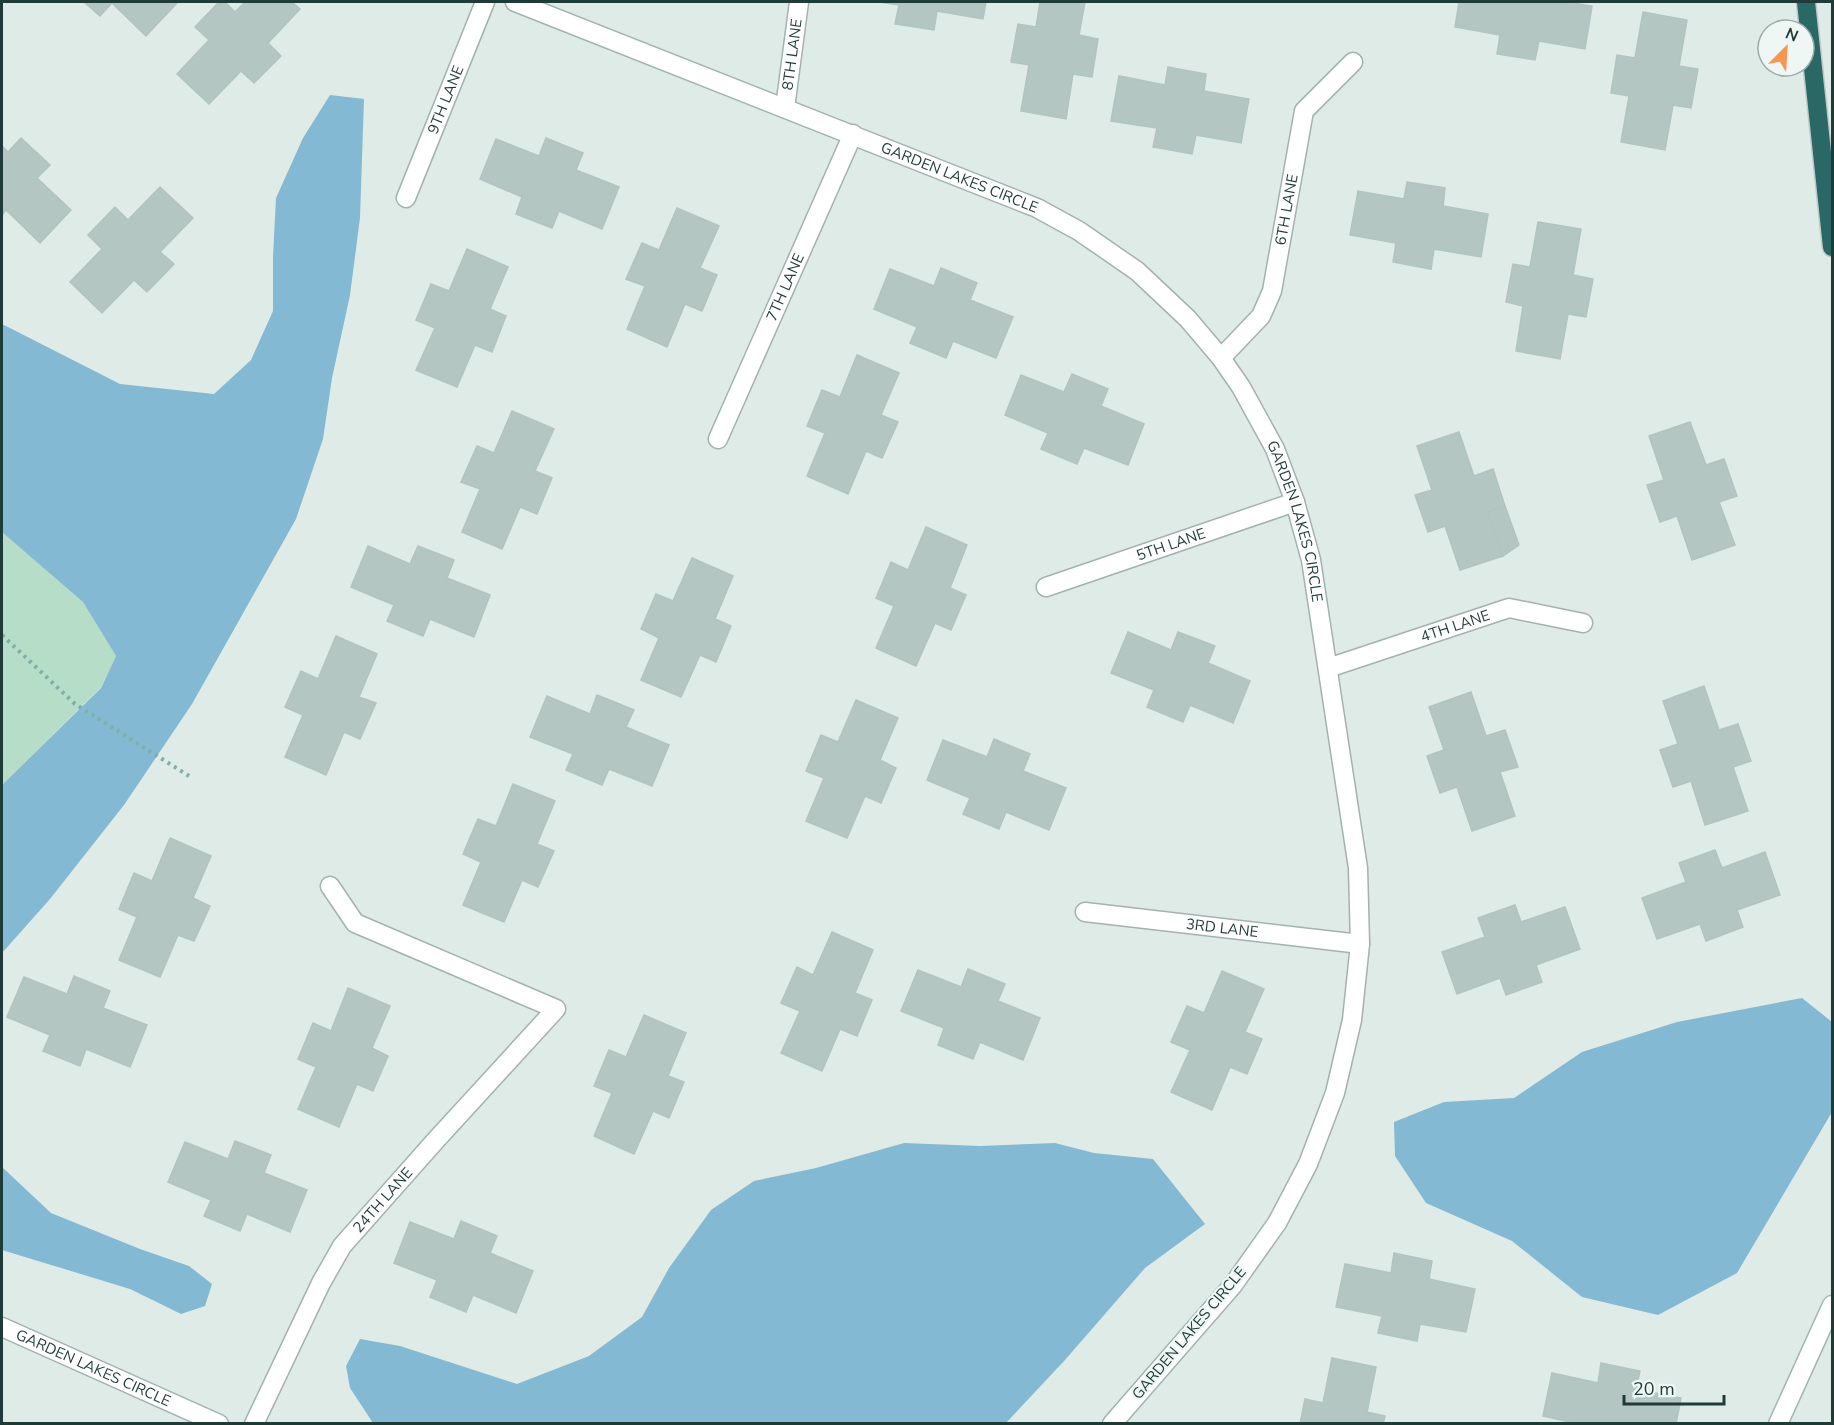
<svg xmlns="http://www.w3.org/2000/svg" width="1834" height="1425" font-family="'Nunito Sans',sans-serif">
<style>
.green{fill:#b6ddc7}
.water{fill:#84b9d3}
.building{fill:#b4c6c1;stroke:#b1c4c0;stroke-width:1.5}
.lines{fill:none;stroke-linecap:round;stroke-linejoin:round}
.street-casing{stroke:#a2b3af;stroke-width:21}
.secondary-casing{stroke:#9db7b2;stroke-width:21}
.highway-casing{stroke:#c0c8c7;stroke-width:21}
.path{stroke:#7eb0a8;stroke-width:4;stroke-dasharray:3 4.5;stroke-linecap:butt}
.street{stroke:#fff;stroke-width:18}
.secondary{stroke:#fff;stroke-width:18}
.highway{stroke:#2a6866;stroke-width:18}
.labels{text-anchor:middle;stroke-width:4.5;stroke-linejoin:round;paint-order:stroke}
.street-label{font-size:15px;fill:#1f3b38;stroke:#eff7f5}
</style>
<rect width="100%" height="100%" fill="#dfebe7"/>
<path class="green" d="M2,531L83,602L116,656L101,687L2,785Z"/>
<g class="water">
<path d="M330,95L364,99L360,218L350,295L332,378L323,439L296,519L192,704L124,805L50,899L2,953V785L101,688L116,656L83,602L2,532V324L120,384L214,394L251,360L273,311V257L276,198L303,138Z"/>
<path d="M1802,998L1832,1022V1112L1737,1273L1658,1315L1582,1297L1512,1241L1426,1203L1395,1156L1394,1122L1444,1102L1514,1098L1582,1052L1677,1022Z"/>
<path d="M904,1143L980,1146L1055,1143L1094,1153L1153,1159L1205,1224L1145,1268L1065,1360L1006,1423H373L350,1388L346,1366L360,1339L400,1346L517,1384L589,1356L642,1317L669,1268L711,1210L754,1181L816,1168Z"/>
<path d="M2,1167L51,1213L140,1249L189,1266L212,1284L205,1306L181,1314L130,1289L2,1250Z"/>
</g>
<g class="building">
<path d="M84,2H176L177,3L146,36L112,3L100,16Z"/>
<path d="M219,2H225L235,12L245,2H292L300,9L268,43L281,56L254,83L241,71L209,104L177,74L209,40L195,27Z"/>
<path d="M879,2H986L983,19L937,11L934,30L895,24L899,5Z"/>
<path d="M1040,2H1085L1079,35L1098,39L1092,77L1073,74L1066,119L1021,111L1029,65L1011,62L1018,24L1036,27Z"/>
<path d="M1459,2H1567L1592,6L1585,49L1539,41L1535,60L1497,54L1500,35L1455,27Z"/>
<path d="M1643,12L1687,20L1679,66L1698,69L1691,108L1673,105L1665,150L1621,142L1629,96L1611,93L1617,55L1635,58Z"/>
<path d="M1168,67L1206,74L1204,91L1249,99L1241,143L1196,135L1192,154L1153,147L1157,128L1111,121L1119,76L1165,85Z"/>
<path d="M21,138L50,165L37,178L71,210L40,243L6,210L2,215V146L8,152Z"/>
<path d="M546,138L583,153L576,170L619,187L602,229L559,211L552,228L516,214L522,197L480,179L496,139L539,156Z"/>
<path d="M1407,182L1445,188L1443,206L1488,214L1481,257L1434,249L1431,269L1393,262L1396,243L1350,235L1358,191L1404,199Z"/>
<path d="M160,187L193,218L160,252L174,264L147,292L134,280L102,313L70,282L102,249L88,235L115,207L128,220Z"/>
<path d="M677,208L719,226L700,268L717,275L702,311L685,304L667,347L627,329L645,286L626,279L642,243L659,250Z"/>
<path d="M1538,222L1581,229L1573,275L1593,279L1586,317L1568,314L1560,359L1516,351L1523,306L1506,302L1513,264L1530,267Z"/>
<path d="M467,249L508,267L490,309L506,316L492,352L475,345L457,387L416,370L435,328L416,320L431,284L449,291Z"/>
<path d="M941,268L977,283L970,300L1013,317L996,358L953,341L946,358L910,343L917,327L874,309L890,269L934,286Z"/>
<path d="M857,355L899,373L881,415L898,422L882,458L866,451L848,494L807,476L825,433L807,426L822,390L840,397Z"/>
<path d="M1072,374L1108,389L1101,406L1144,424L1128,465L1084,448L1077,464L1041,449L1048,433L1005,415L1021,375L1064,392Z"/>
<path d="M512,411L554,429L535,471L552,478L537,514L520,507L502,549L462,532L480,489L461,482L477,446L494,453Z"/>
<path d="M1690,422L1706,465L1724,459L1737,496L1719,502L1735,545L1692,560L1677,516L1660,522L1647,485L1664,480L1649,436Z"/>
<path d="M1459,432L1474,476L1493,469L1505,506L1488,512L1503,556L1460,570L1445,526L1428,532L1415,495L1432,490L1417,446Z"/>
<path d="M1505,506L1519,545L1503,556L1488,512Z"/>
<path d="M926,527L967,545L950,588L966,595L951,630L935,623L916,666L876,648L894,606L876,598L891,562L908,570Z"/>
<path d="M368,546L410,564L418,546L454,560L447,578L490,595L474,637L430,619L423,636L387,621L394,605L351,587Z"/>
<path d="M692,558L733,576L715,619L731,626L716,662L700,655L681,697L641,680L659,638L641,629L656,594L673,601Z"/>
<path d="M1128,632L1171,650L1178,632L1215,646L1208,663L1250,681L1233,723L1190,705L1183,722L1147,707L1154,690L1111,673Z"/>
<path d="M336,636L377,654L359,697L376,703L360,739L344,732L326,775L285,757L303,715L285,707L301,671L318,679Z"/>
<path d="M1704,686L1719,730L1738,724L1751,761L1733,767L1748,811L1705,825L1691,781L1673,787L1660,750L1678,744L1663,701Z"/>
<path d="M1471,692L1486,736L1505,730L1518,767L1500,772L1515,816L1472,831L1457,787L1440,793L1427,756L1444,750L1429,707Z"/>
<path d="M597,695L634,710L626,727L669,745L652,786L609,769L602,785L566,770L573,754L530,737L547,696L590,714Z"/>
<path d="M856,700L898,718L880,760L896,768L881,803L865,796L847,838L806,821L824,778L806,771L821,735L838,742Z"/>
<path d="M994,739L1030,754L1023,771L1066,788L1049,830L1006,812L999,829L963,814L970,798L927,780L943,740L987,757Z"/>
<path d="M513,784L555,801L537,844L554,851L538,887L522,880L504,922L463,905L481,862L463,854L478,819L496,826Z"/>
<path d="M170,838L211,856L193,898L210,906L194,941L178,935L160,977L119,960L137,917L119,909L134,873L152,881Z"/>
<path d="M1715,850L1722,868L1765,852L1780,895L1737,910L1743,927L1706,941L1700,924L1657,939L1642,898L1686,882L1679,863Z"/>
<path d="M1515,905L1521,922L1565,907L1580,949L1536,965L1542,982L1506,995L1500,978L1457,994L1442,952L1485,937L1478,918Z"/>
<path d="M832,932L873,950L855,993L872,1000L857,1036L840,1029L822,1071L781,1053L800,1011L781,1003L797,967L813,975Z"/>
<path d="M968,969L1005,984L998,1001L1040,1018L1023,1060L980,1042L973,1059L938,1045L944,1028L901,1011L918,970L961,987Z"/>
<path d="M1222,971L1264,989L1245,1032L1262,1039L1247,1074L1230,1067L1212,1110L1171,1092L1190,1050L1171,1042L1187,1006L1204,1013Z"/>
<path d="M74,976L110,991L103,1008L147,1025L130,1067L86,1049L80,1066L43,1051L50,1035L7,1017L24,977L67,994Z"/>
<path d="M348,988L390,1006L372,1048L388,1056L373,1091L357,1084L339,1127L298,1109L316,1067L298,1059L313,1023L331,1031Z"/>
<path d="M644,1015L686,1033L668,1076L684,1082L669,1118L653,1111L634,1154L594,1136L612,1093L594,1086L609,1050L626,1057Z"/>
<path d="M235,1141L271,1155L264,1173L307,1190L290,1232L247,1214L240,1231L204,1216L211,1200L168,1182L185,1142L228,1159Z"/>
<path d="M461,1221L497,1236L490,1253L533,1271L516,1313L473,1295L466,1312L430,1297L437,1280L394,1263L410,1222L454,1239Z"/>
<path d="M1394,1253L1432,1261L1429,1279L1475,1289L1466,1332L1420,1324L1417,1341L1378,1333L1382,1316L1336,1307L1345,1264L1391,1273Z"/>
<path d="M1332,1358L1376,1367L1367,1412L1385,1416L1383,1424H1300L1305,1399L1323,1403Z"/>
<path d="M1601,1363L1640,1371L1636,1389L1681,1398L1676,1424H1578L1543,1416L1552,1373L1598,1383Z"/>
</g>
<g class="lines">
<defs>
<g id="street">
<path id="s1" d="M515,2L1037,208L1079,231L1137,271L1188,319L1221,358L1241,387L1275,449L1295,502L1311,560L1358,868L1360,944L1352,1020L1335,1093L1308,1164L1277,1223L1233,1285L1112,1424"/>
<path id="s2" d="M785,108L799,2"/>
<path id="s3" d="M406,198L485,2"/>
<path id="s4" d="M1221,358L1261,316L1272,291L1304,111L1353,62"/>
<path id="s5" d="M718,439L853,134"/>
<path id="s6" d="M1046,587L1295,502"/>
<path id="s7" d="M1328,668L1509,608L1583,623"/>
<path id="s8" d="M1085,912L1360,944"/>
<path id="s9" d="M2,1327L219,1424"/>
<path id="s10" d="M254,1424L321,1283L342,1246L436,1140L556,1009L355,923L330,886"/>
</g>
<path id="secondary" d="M1778,1424L1832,1305"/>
<path id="highway" d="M1806,2L1832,247"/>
</defs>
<use href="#street" class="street-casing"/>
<use href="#secondary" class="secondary-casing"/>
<use href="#highway" class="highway-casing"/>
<path class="path" d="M2,635L75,704L189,776"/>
<use href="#street" class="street"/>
<use href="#secondary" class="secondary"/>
<use href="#highway" class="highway"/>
</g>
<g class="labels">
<g class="street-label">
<text dy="5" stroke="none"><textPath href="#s2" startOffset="54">8TH LANE</textPath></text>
<text dy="5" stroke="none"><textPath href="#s3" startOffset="106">9TH LANE</textPath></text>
<text dy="5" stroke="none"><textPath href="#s1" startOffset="478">GARDEN LAKES CIRCLE</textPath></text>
<text dy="5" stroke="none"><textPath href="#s4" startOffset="168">6TH LANE</textPath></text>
<text dy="5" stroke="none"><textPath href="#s5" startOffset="166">7TH LANE</textPath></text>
<text dy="5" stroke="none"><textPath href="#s1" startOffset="982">GARDEN LAKES CIRCLE</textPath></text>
<text dy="5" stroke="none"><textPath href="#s6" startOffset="132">5TH LANE</textPath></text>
<text dy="5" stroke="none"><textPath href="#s7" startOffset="134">4TH LANE</textPath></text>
<text dy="5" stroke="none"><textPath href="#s8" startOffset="138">3RD LANE</textPath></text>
<text dy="5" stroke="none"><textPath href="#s10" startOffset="260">24TH LANE</textPath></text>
<text transform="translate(1189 1333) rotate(-50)" y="5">GARDEN LAKES CIRCLE</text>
<text dy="5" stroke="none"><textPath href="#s9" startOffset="100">GARDEN LAKES CIRCLE</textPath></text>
</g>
</g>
<rect width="1834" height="1425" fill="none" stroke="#1f3b38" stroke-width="6"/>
<g transform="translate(1786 48) rotate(24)"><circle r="28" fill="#eff7f5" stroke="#9caca9" stroke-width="1.5"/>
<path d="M0-4.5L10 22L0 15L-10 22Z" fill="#f79651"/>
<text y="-9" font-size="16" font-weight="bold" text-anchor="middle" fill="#1f3b38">N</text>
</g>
<path d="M1624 1395v9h100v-9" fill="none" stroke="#1f3b38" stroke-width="3"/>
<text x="1633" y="1395" font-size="18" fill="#1f3b38" stroke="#eff7f5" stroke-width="4.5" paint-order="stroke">20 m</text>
</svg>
